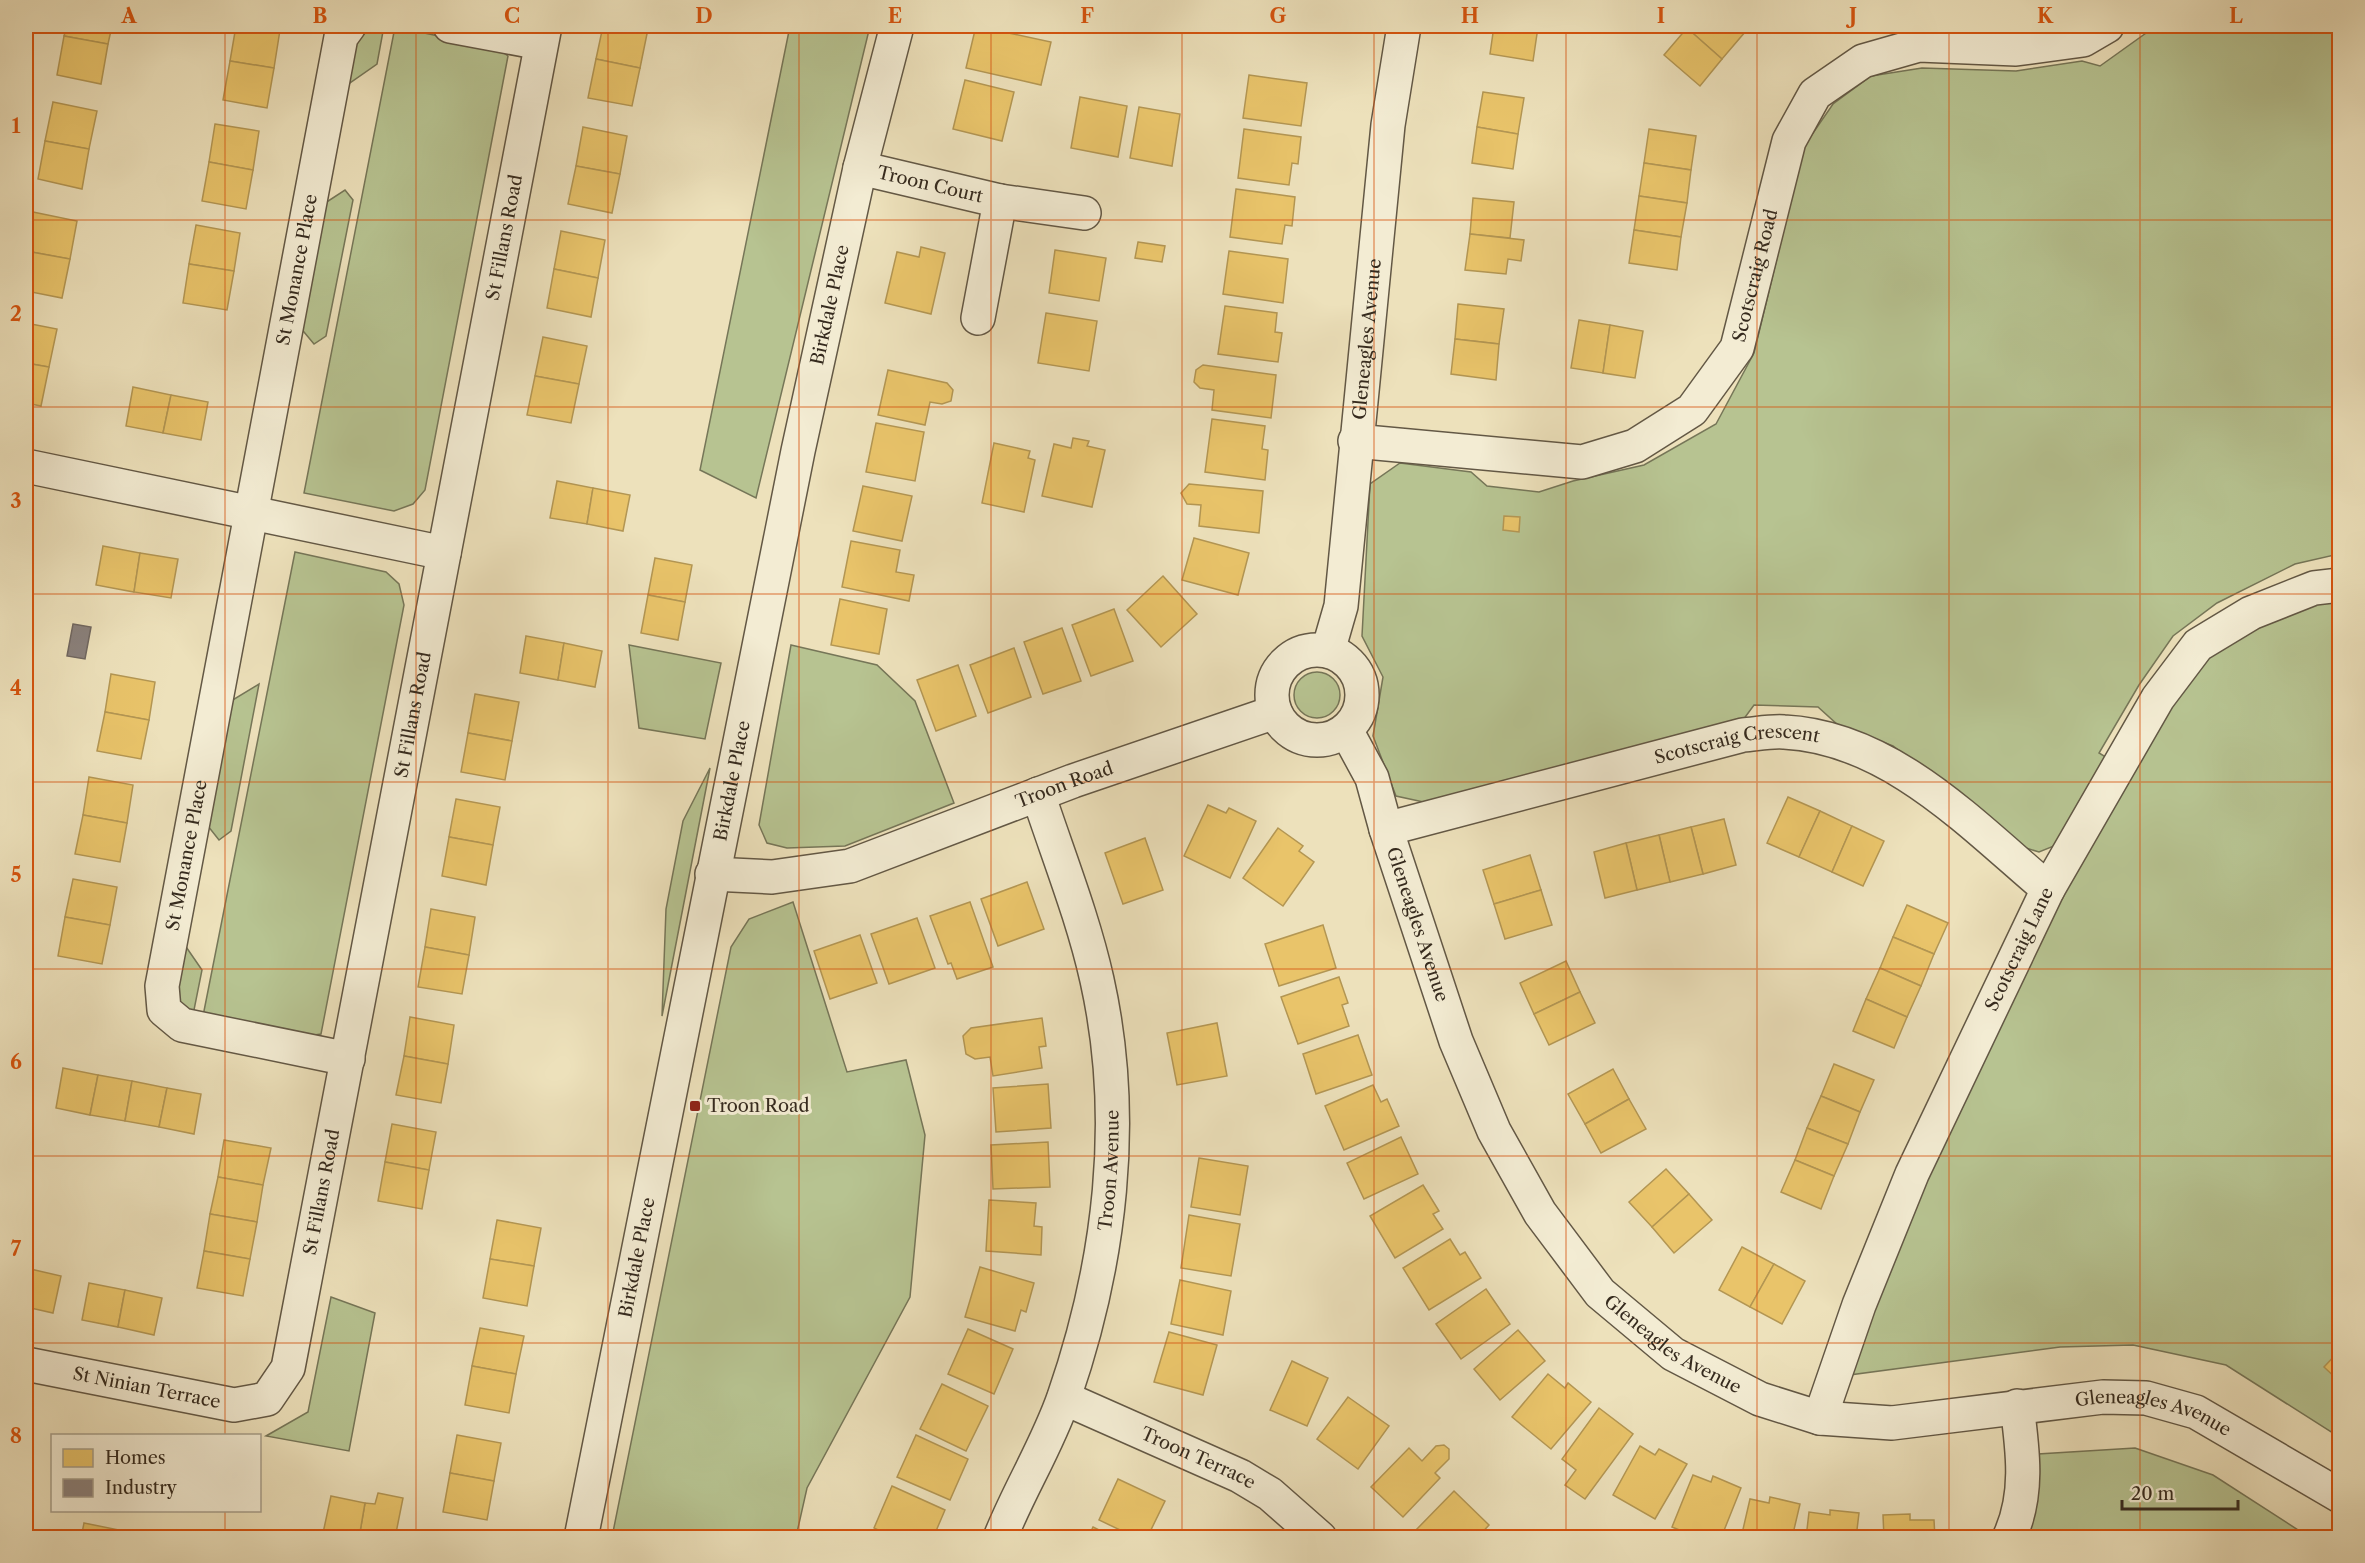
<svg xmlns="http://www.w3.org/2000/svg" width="2365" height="1563" font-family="'Libre Caslon Text',serif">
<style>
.green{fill:#b7c391;stroke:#767658;stroke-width:1.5}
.homes{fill:#e9c46a;stroke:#b39653;stroke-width:1.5}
.industry{fill:#8a817c;stroke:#706760;stroke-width:1.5}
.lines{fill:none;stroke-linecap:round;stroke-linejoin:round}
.minor-casing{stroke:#635845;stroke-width:36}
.minor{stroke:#f3ecd3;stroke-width:33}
.grid{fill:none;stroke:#d6540e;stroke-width:1.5;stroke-opacity:0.55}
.poi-dot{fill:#8f2418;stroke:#f3ecd3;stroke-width:2}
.labels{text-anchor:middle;stroke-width:6;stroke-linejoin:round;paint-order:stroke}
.street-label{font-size:18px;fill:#352a1e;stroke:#f3ecd3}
.poi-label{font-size:18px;fill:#352a1e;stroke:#f3ecd3;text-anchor:start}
.neatline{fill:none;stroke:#d6540e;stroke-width:2}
.grid-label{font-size:20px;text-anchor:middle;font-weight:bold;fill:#d6540e}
</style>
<rect width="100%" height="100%" fill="#ede1bb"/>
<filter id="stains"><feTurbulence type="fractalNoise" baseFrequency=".00333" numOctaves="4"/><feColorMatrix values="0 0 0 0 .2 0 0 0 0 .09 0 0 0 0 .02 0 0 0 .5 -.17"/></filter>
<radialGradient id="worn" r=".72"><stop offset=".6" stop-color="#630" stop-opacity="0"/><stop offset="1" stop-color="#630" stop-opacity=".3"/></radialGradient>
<g class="green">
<path d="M364,26H384L377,64L344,87L352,40Z"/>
<path d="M790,26H870L756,498L700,470Z"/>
<path d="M2156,26H2339V554L2295,564L2217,603L2173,636L2139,685L2099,753L2109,759L2054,846L2039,852L2026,848L1893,746L1838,725L1818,707L1754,705L1743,720L1428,803L1396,796L1373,736L1383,677L1362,636L1370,484L1400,463L1471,472L1487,486L1539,492L1573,481L1644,465L1716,424L1754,353L1804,146L1833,104L1871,76L1922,68L2016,71L2082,61L2100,66Z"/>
<path d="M395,27L497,48L508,56L425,490L413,504L394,511L304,493Z"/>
<path d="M345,190L353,200L326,336L314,344L299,326L322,205Z"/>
<path d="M295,552L386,572L399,584L404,605L321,1034L301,1037L203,1016Z"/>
<path d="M2339,600V1437L2226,1365L2133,1345L2060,1347L1849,1375L1924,1178L2059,894L2167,705L2202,659L2257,625L2320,603Z"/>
<path d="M629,645L721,663L705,739L639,728Z"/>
<path d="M791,645L877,665L915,701L954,803L845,846L787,848L767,843L759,825Z"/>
<circle cx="1317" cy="695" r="23"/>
<path d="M259,684L231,831L219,840L204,821L226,704Z"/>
<path d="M710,768L662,1016L666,909L683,821Z"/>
<path d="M793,902L847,1072L906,1060L925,1135L910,1297L807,1488L796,1537H612L731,947L749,919Z"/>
<path d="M182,941L202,970L193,1015L177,1004Z"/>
<path d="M331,1297L375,1313L349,1451L266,1436L308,1412Z"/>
<path d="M2135,1448L2213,1475L2309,1537L2024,1538L2038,1454Z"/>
</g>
<g class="homes">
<path d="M67,26H112L108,44L64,36Z"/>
<path d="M236,26L280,30L274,68L230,61Z"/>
<path d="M603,26L648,29L640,68L596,59Z"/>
<path d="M976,26L1051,42L1041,85L966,68Z"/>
<path d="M1494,26L1538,27L1533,61L1490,54Z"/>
<path d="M1689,26H1737L1745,32L1722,59L1687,28Z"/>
<path d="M1737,26H1750L1745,32Z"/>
<path d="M1687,28L1722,59L1700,86L1664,55Z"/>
<path d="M64,36L108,44L101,84L57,75Z"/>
<path d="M596,59L640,68L632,106L588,98Z"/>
<path d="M230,61L274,68L267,108L223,100Z"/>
<path d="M1249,75L1307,83L1301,126L1243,118Z"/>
<path d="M965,80L1014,92L1002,141L953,129Z"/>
<path d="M1483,92L1524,98L1518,134L1477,127Z"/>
<path d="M1080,97L1127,106L1118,157L1071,148Z"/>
<path d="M53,102L97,111L89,149L45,141Z"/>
<path d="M1139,107L1180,114L1172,166L1130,158Z"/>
<path d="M215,124L259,131L253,170L209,162Z"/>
<path d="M583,127L627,136L620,174L576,166Z"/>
<path d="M1477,127L1518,134L1513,169L1472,163Z"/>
<path d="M1244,129L1301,137L1298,164L1292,163L1289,185L1238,178Z"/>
<path d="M1649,129L1696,136L1691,170L1644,163Z"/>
<path d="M45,141L89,149L82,189L38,179Z"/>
<path d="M209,162L253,170L246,209L202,201Z"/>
<path d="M1644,163L1691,170L1687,203L1639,196Z"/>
<path d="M576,166L620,174L612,213L568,204Z"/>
<path d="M1236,189L1295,197L1292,226L1285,225L1282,244L1230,237Z"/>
<path d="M1639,196L1687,203L1681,237L1634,230Z"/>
<path d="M1473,198L1514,202L1510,238L1470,234Z"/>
<path d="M33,212L77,221L70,259L26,251Z"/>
<path d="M196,225L240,233L234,271L189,264Z"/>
<path d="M1634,230L1681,237L1677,270L1629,263Z"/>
<path d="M561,231L605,240L598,278L554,269Z"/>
<path d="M1470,234L1524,240L1521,261L1508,259L1506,274L1465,270Z"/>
<path d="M1138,242L1165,246L1162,262L1135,258Z"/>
<path d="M921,247L945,253L931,314L885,303L897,252L919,257Z"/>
<path d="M1055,250L1106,258L1099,301L1049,293Z"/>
<path d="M26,251L70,259L62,298L26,291Z"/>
<path d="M1229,251L1288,259L1283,303L1223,294Z"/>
<path d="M189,264L234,271L227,310L183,303Z"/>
<path d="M554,269L598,278L591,317L547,308Z"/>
<path d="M1458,304L1504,309L1499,344L1455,339Z"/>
<path d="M1225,306L1277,313L1275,332L1282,333L1278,362L1218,354Z"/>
<path d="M1046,313L1097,321L1089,371L1038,363Z"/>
<path d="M1579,320L1610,325L1603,373L1571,368Z"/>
<path d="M26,323L57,329L49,367L26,363Z"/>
<path d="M1610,325L1643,331L1635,378L1603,373Z"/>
<path d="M543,337L587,346L579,384L535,376Z"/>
<path d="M1455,339L1499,344L1496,380L1451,374Z"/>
<path d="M26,363L49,367L41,406L26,403Z"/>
<path d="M1203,365L1276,375L1271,418L1212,410L1214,390L1200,388L1194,382L1196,370Z"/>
<path d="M888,370L947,383L953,390L951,401L942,404L930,402L925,425L878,415Z"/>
<path d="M535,376L579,384L571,423L527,415Z"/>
<path d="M133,387L171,395L163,433L126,426Z"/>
<path d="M171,395L208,402L201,440L163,433Z"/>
<path d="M1212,419L1265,426L1262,449L1268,450L1265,480L1205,472Z"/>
<path d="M876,423L924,432L915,481L866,472Z"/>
<path d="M1073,438L1089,441L1087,446L1105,450L1092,507L1042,496L1054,444L1071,448Z"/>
<path d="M994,443L1030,451L1028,458L1035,460L1024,512L982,503Z"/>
<path d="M557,481L593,488L587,524L550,518Z"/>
<path d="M1189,484L1263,491L1259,533L1199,526L1201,505L1187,504L1181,493Z"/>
<path d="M863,486L912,496L902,541L853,531Z"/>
<path d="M593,488L630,495L623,531L587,524Z"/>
<path d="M1504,516L1520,517L1519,532L1503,530Z"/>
<path d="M1194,538L1249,553L1238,595L1182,580Z"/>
<path d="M851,541L900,550L896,572L914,575L909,601L842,587Z"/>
<path d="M103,546L140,553L134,592L96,585Z"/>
<path d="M140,553L178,559L171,598L134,592Z"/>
<path d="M655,558L692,565L685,602L648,595Z"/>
<path d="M1163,576L1197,614L1161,647L1127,610Z"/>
<path d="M648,595L685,602L678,640L641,633Z"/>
<path d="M840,599L887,609L879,654L831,645Z"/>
<path d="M1114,609L1133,661L1091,676L1072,625Z"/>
<path d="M1062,628L1081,681L1043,694L1024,642Z"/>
<path d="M526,636L564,643L558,680L520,673Z"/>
<path d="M564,643L602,651L595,687L558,680Z"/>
<path d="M1014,648L1031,697L988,713L970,665Z"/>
<path d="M958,665L976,716L936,731L917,680Z"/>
<path d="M111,674L155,682L149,720L105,712Z"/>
<path d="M475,694L519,702L512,741L468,733Z"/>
<path d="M105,712L149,720L141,759L97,751Z"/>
<path d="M468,733L512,741L505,780L461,772Z"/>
<path d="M89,777L133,785L127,823L83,815Z"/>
<path d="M1788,797L1820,811L1799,857L1767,843Z"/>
<path d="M456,799L500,807L493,845L449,837Z"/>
<path d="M1208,805L1226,813L1229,808L1256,821L1230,878L1184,856Z"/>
<path d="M1820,811L1852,826L1832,872L1799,857Z"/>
<path d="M83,815L127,823L120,862L75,854Z"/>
<path d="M1724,819L1736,865L1703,874L1691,827Z"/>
<path d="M1852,826L1884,841L1863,886L1832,872Z"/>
<path d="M1691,827L1703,874L1670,882L1659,835Z"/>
<path d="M1278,828L1303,846L1299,851L1314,862L1283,906L1243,878Z"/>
<path d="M1659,835L1670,882L1637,890L1626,843Z"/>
<path d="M449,837L493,845L486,885L442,876Z"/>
<path d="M1145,838L1163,890L1123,904L1105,853Z"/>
<path d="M1626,843L1637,890L1605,898L1594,852Z"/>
<path d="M1530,855L1541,890L1494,904L1483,870Z"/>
<path d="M73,879L117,887L110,925L65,917Z"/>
<path d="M1027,882L1044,929L998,946L981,899Z"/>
<path d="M1541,890L1552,925L1505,939L1494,904Z"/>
<path d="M970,902L993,967L957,979L951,963L948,964L930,916Z"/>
<path d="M1907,905L1948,923L1934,954L1893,937Z"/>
<path d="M431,909L475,917L469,955L425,947Z"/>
<path d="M65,917L110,925L102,964L58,956Z"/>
<path d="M917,918L935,968L889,984L871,934Z"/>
<path d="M1323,925L1336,968L1279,986L1265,944Z"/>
<path d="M860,935L877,983L830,999L814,951Z"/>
<path d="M1893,937L1934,954L1921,986L1880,968Z"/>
<path d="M425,947L469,955L462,994L418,987Z"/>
<path d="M1566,961L1580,992L1534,1014L1520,983Z"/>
<path d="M1880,968L1921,986L1907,1017L1866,999Z"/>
<path d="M1339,977L1348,1003L1342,1005L1349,1026L1298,1044L1281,997Z"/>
<path d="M1580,992L1595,1023L1549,1045L1534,1014Z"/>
<path d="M1866,999L1907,1017L1894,1048L1853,1031Z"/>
<path d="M410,1017L454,1025L448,1064L404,1056Z"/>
<path d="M1042,1018L1046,1046L1039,1047L1042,1068L993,1076L990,1057L975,1059L966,1054L963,1036L971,1028Z"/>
<path d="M1217,1023L1227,1076L1177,1085L1167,1033Z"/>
<path d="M1358,1035L1372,1075L1316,1094L1303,1054Z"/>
<path d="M404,1056L448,1064L441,1103L396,1095Z"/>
<path d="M1834,1064L1874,1080L1860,1112L1821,1096Z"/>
<path d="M63,1068L98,1075L90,1115L56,1108Z"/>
<path d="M1613,1069L1629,1099L1585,1124L1568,1094Z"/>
<path d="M98,1075L132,1081L125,1121L90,1115Z"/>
<path d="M132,1081L167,1088L159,1127L125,1121Z"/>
<path d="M1048,1084L1051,1128L996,1132L993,1088Z"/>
<path d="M1373,1085L1381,1102L1387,1099L1399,1126L1344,1150L1325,1106Z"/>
<path d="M167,1088L201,1094L194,1134L159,1127Z"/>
<path d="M1821,1096L1860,1112L1848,1144L1807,1128Z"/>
<path d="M1629,1099L1646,1129L1601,1153L1585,1124Z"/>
<path d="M392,1124L436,1132L429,1170L385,1162Z"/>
<path d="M1807,1128L1848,1144L1834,1176L1795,1160Z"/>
<path d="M1401,1137L1418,1174L1364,1199L1347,1163Z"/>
<path d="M224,1140L271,1148L263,1185L218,1177Z"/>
<path d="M1048,1142L1050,1187L993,1189L991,1145Z"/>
<path d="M1199,1158L1248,1166L1240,1215L1191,1207Z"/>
<path d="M1795,1160L1834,1176L1821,1209L1781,1192Z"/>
<path d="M385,1162L429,1170L422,1209L378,1201Z"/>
<path d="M1666,1169L1689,1194L1652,1227L1629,1202Z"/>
<path d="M218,1177L263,1185L257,1222L210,1214Z"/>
<path d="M1423,1185L1439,1211L1433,1214L1443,1229L1395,1258L1370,1216Z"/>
<path d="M1689,1194L1712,1220L1674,1253L1652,1227Z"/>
<path d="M989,1200L1036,1203L1034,1226L1042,1227L1041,1255L986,1251Z"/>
<path d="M210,1214L257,1222L250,1259L204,1251Z"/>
<path d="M1189,1215L1240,1224L1231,1276L1181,1268Z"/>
<path d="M497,1220L541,1228L534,1266L490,1259Z"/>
<path d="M1450,1239L1460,1255L1465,1252L1481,1278L1429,1310L1403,1268Z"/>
<path d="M1742,1247L1774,1264L1750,1307L1719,1290Z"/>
<path d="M204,1251L250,1259L243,1296L197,1288Z"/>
<path d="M490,1259L534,1266L527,1306L483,1298Z"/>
<path d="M1774,1264L1805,1281L1782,1324L1750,1307Z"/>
<path d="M980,1267L1034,1283L1026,1312L1021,1310L1015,1331L965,1317Z"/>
<path d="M26,1268L61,1276L53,1313L26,1307Z"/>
<path d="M1180,1280L1231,1291L1223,1335L1171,1324Z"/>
<path d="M89,1283L125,1290L118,1327L82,1320Z"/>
<path d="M1486,1289L1510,1324L1461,1359L1436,1324Z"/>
<path d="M125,1290L162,1298L154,1335L118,1327Z"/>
<path d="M480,1328L524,1336L516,1374L472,1366Z"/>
<path d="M968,1329L1013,1349L994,1394L948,1374Z"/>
<path d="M1518,1330L1545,1361L1500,1400L1474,1369Z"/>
<path d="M1169,1332L1217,1345L1203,1395L1154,1382Z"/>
<path d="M2340,1350V1382L2324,1367Z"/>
<path d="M1292,1361L1328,1378L1307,1426L1270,1410Z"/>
<path d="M472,1366L516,1374L509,1413L465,1405Z"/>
<path d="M1548,1374L1565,1388L1568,1383L1591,1402L1551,1449L1512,1417Z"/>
<path d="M942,1384L988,1406L966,1451L920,1429Z"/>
<path d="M1348,1397L1389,1426L1358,1469L1317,1439Z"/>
<path d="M1599,1408L1633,1434L1585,1499L1565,1485L1576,1470L1562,1459Z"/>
<path d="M457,1435L501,1443L494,1481L450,1473Z"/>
<path d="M916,1435L968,1459L950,1500L897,1477Z"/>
<path d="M1444,1445L1449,1449V1459L1435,1473L1440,1478L1403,1517L1371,1487L1409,1448L1422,1461L1436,1446Z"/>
<path d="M1640,1446L1655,1455L1659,1449L1687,1464L1655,1519L1613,1495Z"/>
<path d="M450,1473L494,1481L487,1520L443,1512Z"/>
<path d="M1693,1475L1711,1482L1713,1476L1741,1488L1721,1538H1699L1672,1527Z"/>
<path d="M1118,1479L1165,1501L1147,1538H1137L1099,1520Z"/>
<path d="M892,1486L945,1510L933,1538H895L874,1528Z"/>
<path d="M1454,1491L1489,1525L1477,1538H1422L1415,1531Z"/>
<path d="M378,1493L403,1498L395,1538H359L365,1503L375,1504Z"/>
<path d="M331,1496L365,1503L359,1538L323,1533Z"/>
<path d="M1770,1497L1800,1504L1792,1538H1741L1750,1499L1769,1503Z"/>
<path d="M1830,1510L1859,1513L1856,1538H1806L1809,1512L1830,1515Z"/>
<path d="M1910,1514V1520H1934L1935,1538H1884L1883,1515Z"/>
<path d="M84,1523L119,1530L117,1538H81Z"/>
<path d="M1093,1527L1115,1538H1088Z"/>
</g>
<path class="industry" d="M73,624L91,627L85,659L67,656Z"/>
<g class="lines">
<defs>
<g id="minor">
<path d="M450,26L541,43"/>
<path id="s1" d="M860,168L1000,201L1084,213"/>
<path d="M978,318L1000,201"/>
<path id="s2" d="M1355,441L1582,462L1635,446L1692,410L1737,348L1789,141L1815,94L1863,61L1919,45L2016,49L2083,40L2107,26"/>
<path d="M26,466L444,553"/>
<circle cx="1317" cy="695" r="45"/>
<path id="s3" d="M1328,651L1341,606L1388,125L1404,26"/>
<path id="s4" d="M1346,730L1372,778L1386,829L1456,1041L1494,1131L1540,1213L1600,1293L1673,1354L1760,1399L1820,1418L1892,1423L2103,1397L2146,1398L2196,1412L2340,1496"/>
<path id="s5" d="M1386,829L1743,735C1756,734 1771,731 1784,732C1890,737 1972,825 2048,889"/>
<path id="s6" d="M712,874L772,877L850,866L1073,781L1275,712"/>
<path id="s7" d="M348,1059L182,1025L164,1010L162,986L341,37L349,26"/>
<path id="s8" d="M26,1364L234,1405L267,1399L288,1368L545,26"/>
<path id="s9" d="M1064,1398L1240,1476L1270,1494L1320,1538"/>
<path id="s10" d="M1820,1418L1859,1305L1912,1174L2048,889L2158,698L2198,645L2251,613L2314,588L2340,585"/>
<path id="s11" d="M581,1538L798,451L860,168L897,26"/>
<path id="s12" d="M1000,1538C1019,1490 1047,1446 1064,1397C1110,1264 1128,1119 1097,980C1083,917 1058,855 1038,794"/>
<path d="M2009,1538C2029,1496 2023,1451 2017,1406"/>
</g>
</defs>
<use href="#minor" class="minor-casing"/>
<use href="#minor" class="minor"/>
</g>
<path class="grid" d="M225,26V1436M416,26V1538M608,26V1538M799,26V1538M991,26V1538M1182,26V1538M1374,26V1538M1566,26V1538M1757,26V1538M1949,26V1538M2140,26V1538M26,220H2340M26,407H2340M26,594H2340M26,782H2340M26,969H2340M26,1156H2340M26,1343H2340M225,1510V1538"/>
<rect class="poi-dot" x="689" y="1100" width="12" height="12" rx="3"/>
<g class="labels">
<g class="street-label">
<text dy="6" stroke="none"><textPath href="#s1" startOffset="72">Troon Court</textPath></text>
<text dy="6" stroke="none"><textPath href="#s8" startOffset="1434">St Fillans Road</textPath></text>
<text dy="6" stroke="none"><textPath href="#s7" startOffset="946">St Monance Place</textPath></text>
<text dy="6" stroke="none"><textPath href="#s2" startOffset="502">Scotscraig Road</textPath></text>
<text dy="6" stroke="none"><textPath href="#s11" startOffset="1258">Birkdale Place</textPath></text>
<text dy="6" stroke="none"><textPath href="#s3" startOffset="315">Gleneagles Avenue</textPath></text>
<text dy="6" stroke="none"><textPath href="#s8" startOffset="948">St Fillans Road</textPath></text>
<text dy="6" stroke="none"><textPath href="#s5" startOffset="362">Scotscraig Crescent</textPath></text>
<text dy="6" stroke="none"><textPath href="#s11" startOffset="772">Birkdale Place</textPath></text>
<text dy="6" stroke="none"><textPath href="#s6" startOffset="368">Troon Road</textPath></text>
<text dy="6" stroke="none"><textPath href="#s7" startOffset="350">St Monance Place</textPath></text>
<text dy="6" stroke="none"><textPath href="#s4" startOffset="208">Gleneagles Avenue</textPath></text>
<text dy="6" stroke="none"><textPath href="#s10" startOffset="510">Scotscraig Lane</textPath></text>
<text dy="6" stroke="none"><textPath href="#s12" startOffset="387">Troon Avenue</textPath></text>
<text dy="6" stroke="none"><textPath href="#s8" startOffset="462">St Fillans Road</textPath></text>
<text dy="6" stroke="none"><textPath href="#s11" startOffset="286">Birkdale Place</textPath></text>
<text dy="6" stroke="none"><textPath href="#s4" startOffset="712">Gleneagles Avenue</textPath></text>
<text dy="6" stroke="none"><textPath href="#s8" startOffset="123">St Ninian Terrace</textPath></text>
<text dy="6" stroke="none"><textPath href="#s4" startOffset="1216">Gleneagles Avenue</textPath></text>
<text dy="6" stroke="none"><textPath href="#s9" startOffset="147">Troon Terrace</textPath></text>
</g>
<g class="poi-label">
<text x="707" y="1112">Troon Road</text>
</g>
</g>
<rect width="2365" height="1563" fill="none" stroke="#ede1bb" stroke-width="66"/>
<rect x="51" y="1434" width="210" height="78" fill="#f3ecd3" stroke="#a79e8b" stroke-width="1.5"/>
<rect x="63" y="1449" width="30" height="18" fill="#e9c46a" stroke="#a79e8b" stroke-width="1.5"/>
<text x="105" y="1464" font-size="18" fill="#352a1e">Homes</text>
<rect x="63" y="1479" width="30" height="18" fill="#8a817c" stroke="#a79e8b" stroke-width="1.5"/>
<text x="105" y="1494" font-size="18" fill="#352a1e">Industry</text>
<path d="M2122 1500v9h116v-9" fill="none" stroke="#352a1e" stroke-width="3"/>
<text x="2131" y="1500" font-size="18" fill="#352a1e" stroke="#f3ecd3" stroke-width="4.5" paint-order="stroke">20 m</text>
<rect x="33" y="33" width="2299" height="1497" class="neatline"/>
<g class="grid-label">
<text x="129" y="23">A</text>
<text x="320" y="23">B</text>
<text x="512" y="23">C</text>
<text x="704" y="23">D</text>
<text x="895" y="23">E</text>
<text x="1087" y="23">F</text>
<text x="1278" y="23">G</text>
<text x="1470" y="23">H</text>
<text x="1661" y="23">I</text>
<text x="1853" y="23">J</text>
<text x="2045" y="23">K</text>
<text x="2236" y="23">L</text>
<text x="16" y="133">1</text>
<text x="16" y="321">2</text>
<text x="16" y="508">3</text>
<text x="16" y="695">4</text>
<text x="16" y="882">5</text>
<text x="16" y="1069">6</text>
<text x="16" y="1256">7</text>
<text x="16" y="1443">8</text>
</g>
<rect width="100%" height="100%" filter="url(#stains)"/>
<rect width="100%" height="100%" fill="url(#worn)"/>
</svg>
